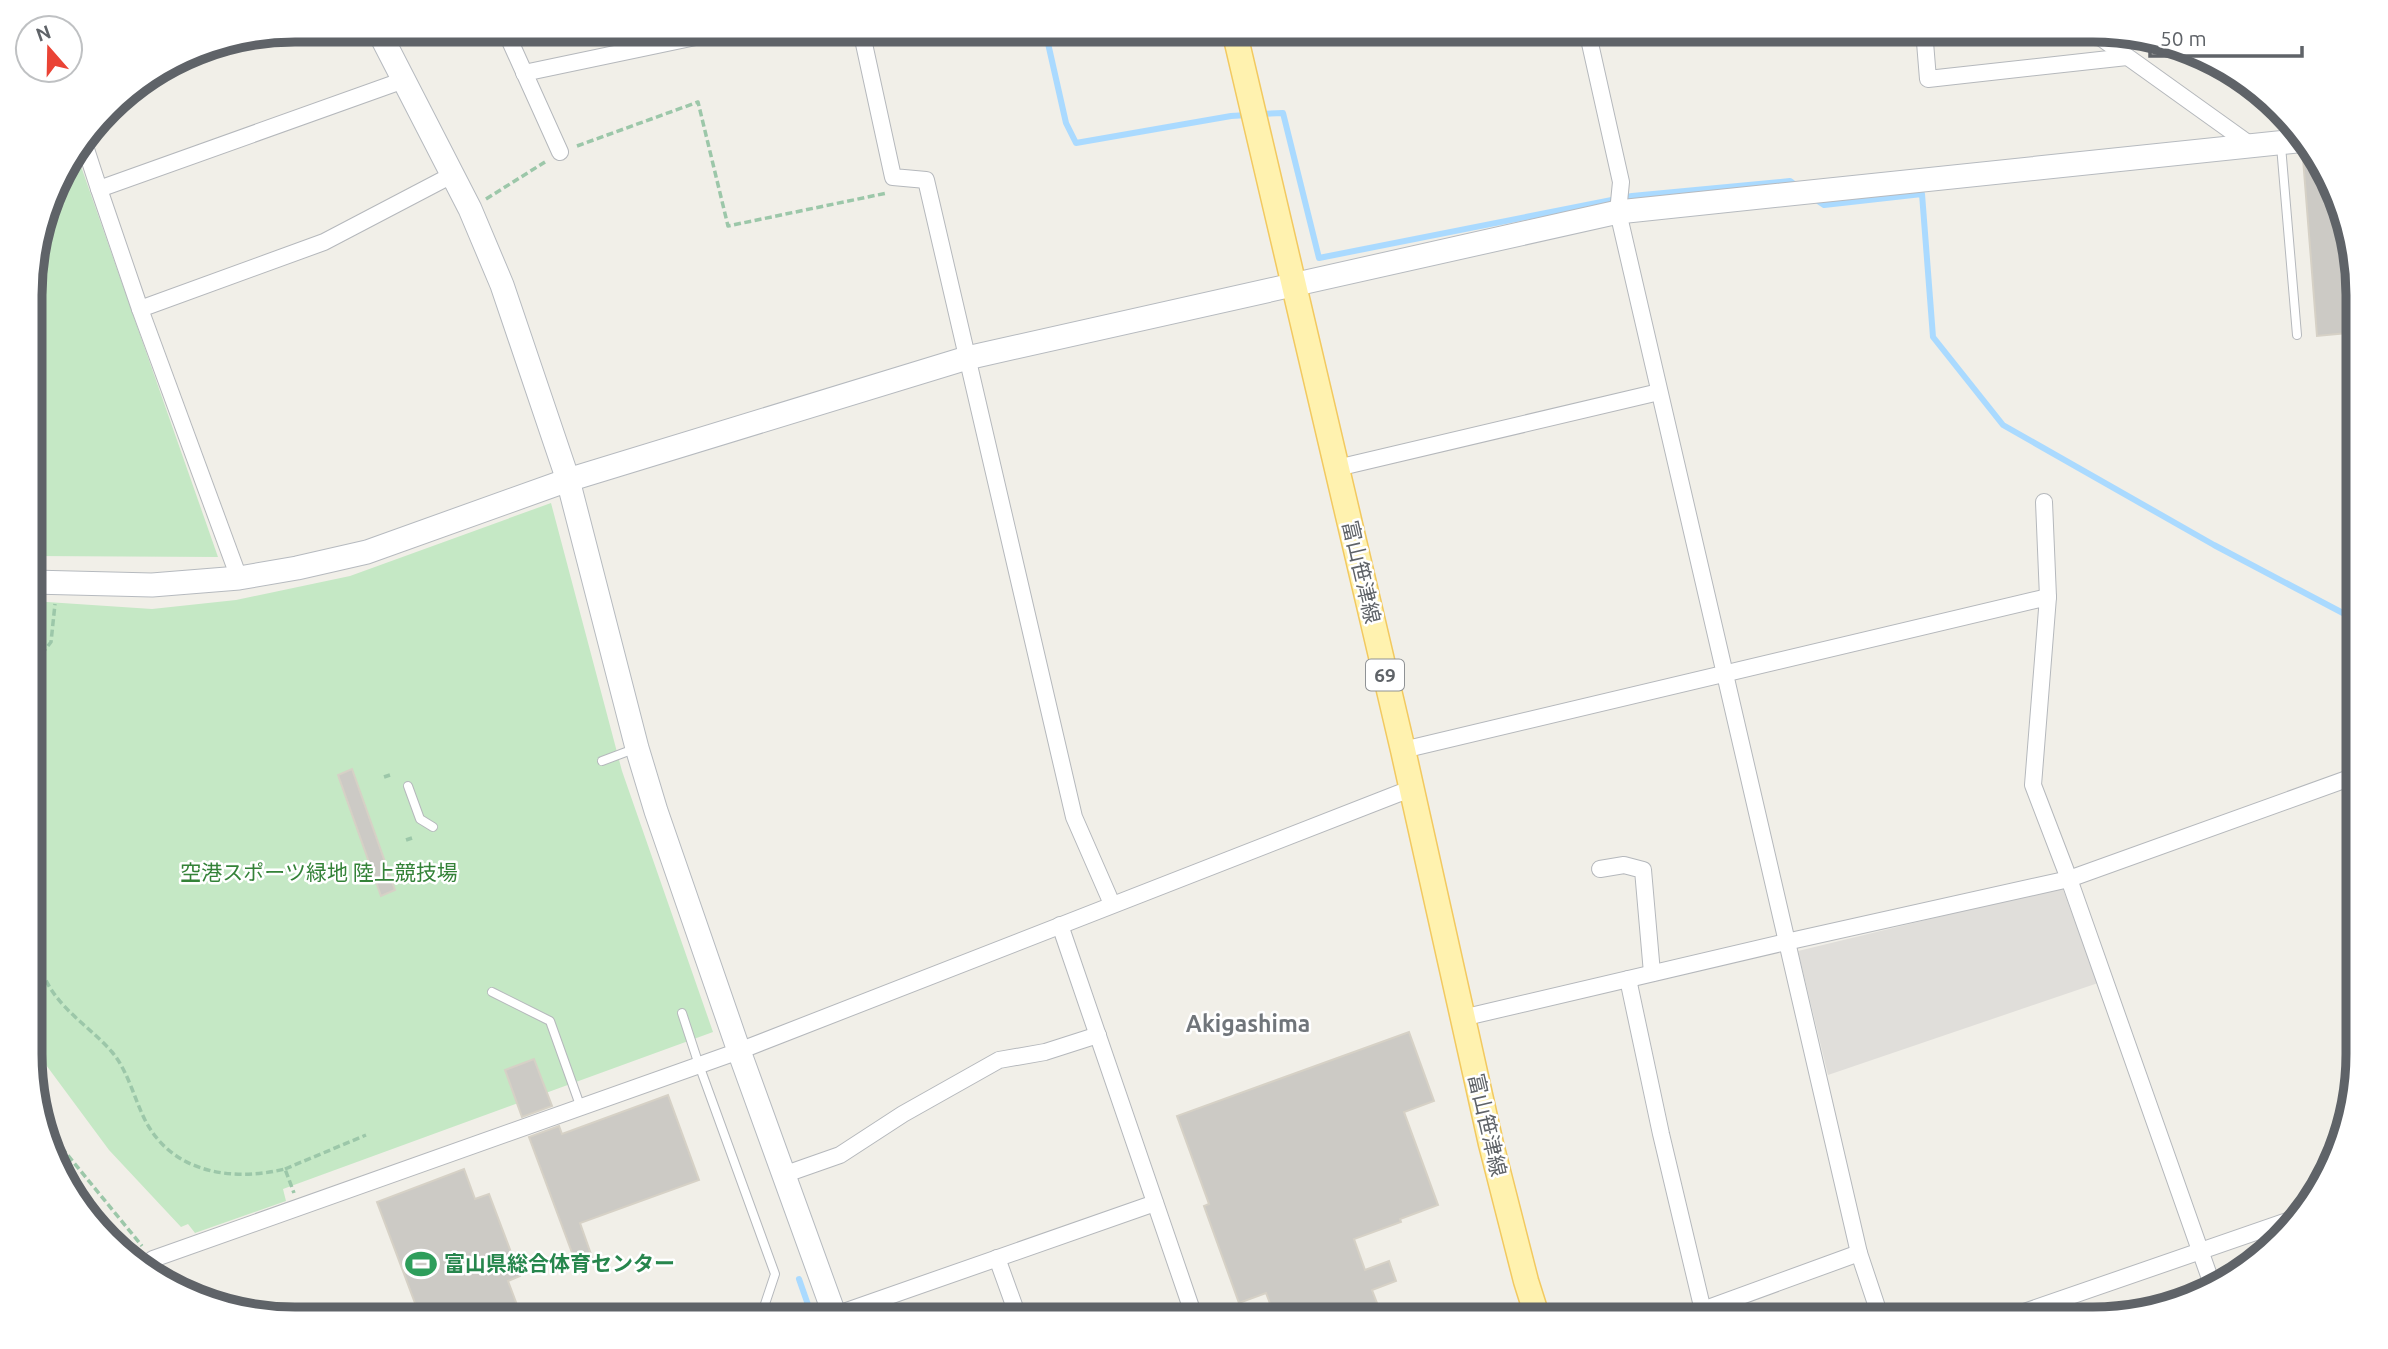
<svg xmlns="http://www.w3.org/2000/svg" width="2388" height="1349" font-family="Ubuntu,'Noto Sans JP',sans-serif">
<style>
.industrial{fill:#e0deda}
.green{fill:#c5e8c5}
.lines{fill:none;stroke-linecap:round;stroke-linejoin:round}
.stream{stroke:#aadaff;stroke-width:6}
.building{fill:#cccac5;stroke:#d6d1c6;stroke-width:2}
.lane-casing{stroke:#b5b8bc;stroke-width:10}
.street-casing{stroke:#b5b8bc;stroke-width:18}
.secondary-casing{stroke:#b6babf;stroke-width:25}
.primary-casing{stroke:#f2c960;stroke-width:27}
.path{stroke:#9cc7a9;stroke-width:3.5;stroke-dasharray:7 3.5;stroke-linecap:butt}
.lane{stroke:#fff;stroke-width:8}
.street{stroke:#fff;stroke-width:16}
.secondary{stroke:#fff;stroke-width:23}
.primary{stroke:#fff2af;stroke-width:24}
.labels{text-anchor:middle;stroke-width:5;stroke-linejoin:round;paint-order:stroke}
.shield{fill:#fff;stroke:#8f9295;stroke-width:2}
.shield-label{font-size:19px;font-weight:bold;fill:#5f6368}
.street-label{font-size:21px;fill:#5f6368;stroke:#fff}
.park-label{font-size:21px;fill:#348238;stroke:#fff}
.leisure-label{font-size:21px;font-weight:bold;fill:#27864d;stroke:#fff;text-anchor:start}
.neighbourhood-label{font-size:23px;font-weight:bold;fill:#70757a;stroke:#fff}
.rim{fill:none;stroke:#5f6368;stroke-width:9}
</style>
<rect width="100%" height="100%" fill="#f1efe8"/>
<path class="industrial" d="M2062,887L2098,983L1828,1075L1798,951Z"/>
<g class="green">
<path d="M76,152L218,557L32,556V261L57,177Z"/>
<path d="M551,503L622,771L713,1032L283,1189L286,1201L195,1233L188,1224L181,1227L109,1150L32,1046V601L152,609L236,600L350,576Z"/>
</g>
<g class="lines">
<g class="stream">
<path d="M1045,30L1066,123L1076,143L1231,116L1248,115"/>
<path d="M1259,114L1283,113L1319,258L1632,196L1790,181L1798,187"/>
<path d="M1815,199L1824,205L1922,194L1933,337L2003,425L2214,545L2358,621"/>
<path d="M799,1279L813,1319"/>
</g>
</g>
<g class="building">
<path d="M2318,156L2344,210L2358,277V332L2317,336L2303,158Z"/>
<path d="M352,769L395,890L381,896L338,775Z"/>
<path d="M1409,1032L1434,1101L1404,1112L1438,1205L1400,1219L1401,1222L1354,1239L1365,1270L1389,1261L1396,1281L1372,1290L1380,1311L1359,1319H1276L1266,1293L1239,1303L1204,1206L1209,1204L1177,1116Z"/>
<path d="M534,1059L552,1106L522,1117L505,1070Z"/>
<path d="M668,1095L699,1180L580,1223L593,1260L577,1266L529,1137L559,1126L562,1134Z"/>
<path d="M464,1169L475,1199L489,1194L520,1276L508,1281L517,1305L480,1319H421L377,1202Z"/>
</g>
<g class="lines">
<defs>
<g id="lane">
<path d="M2281,146L2297,335"/>
<path d="M32,624H34L38,584"/>
<path d="M602,761L634,749"/>
<path d="M408,786L420,819L433,827"/>
<path d="M492,992L550,1021L581,1108"/>
<path d="M682,1013L699,1065L775,1274L764,1307L762,1319"/>
</g>
<g id="street">
<path d="M505,30L560,152"/>
<path d="M861,30L893,177L926,180L1074,817L1112,904"/>
<path d="M1587,30L1621,182L1618,212L1859,1253L1881,1319"/>
<path d="M1924,30L1928,79L2127,57"/>
<path d="M2090,30L2252,146"/>
<path d="M524,73L729,30"/>
<path d="M84,143L99,189L404,80"/>
<path d="M99,189L140,309L324,242L452,175"/>
<path d="M140,309L239,578"/>
<path d="M1337,468L1659,392"/>
<path d="M2044,502L2048,597"/>
<path d="M1403,750L2048,597L2033,785L2069,879L2213,1287"/>
<path d="M1600,869L1624,865L1643,870L1652,973"/>
<path d="M1060,925L1195,1319"/>
<path d="M1628,979L1661,1134L1705,1319"/>
<path d="M1462,1018L1786,942L2069,879L2358,775"/>
<path d="M783,1175L840,1155L903,1114L999,1060L1045,1052L1098,1035"/>
<path d="M997,1258L1019,1319"/>
<path d="M153,1259L739,1051L1410,789"/>
<path d="M835,1315L1155,1203"/>
<path d="M1678,1319L1859,1253"/>
<path d="M2004,1319L2299,1217"/>
</g>
<g id="secondary">
<path d="M378,30L470,209L502,285L568,480L637,748L656,811L739,1051L836,1319"/>
<path d="M32,582L152,585L239,578L297,568L367,552L568,480L967,358L1618,212L2306,140"/>
</g>
<path id="primary" d="M1234,30L1403,750L1491,1144L1526,1281L1538,1319"/>
</defs>
<use href="#lane" class="lane-casing"/>
<use href="#street" class="street-casing"/>
<use href="#secondary" class="secondary-casing"/>
<use href="#primary" class="primary-casing"/>
<g class="path">
<path d="M2278,114L2279,123"/>
<path d="M577,146L698,102L728,226L887,193"/>
<path d="M486,199L545,162"/>
<path d="M32,658L40,656L51,642L55,604"/>
<path d="M384,777L390,775"/>
<path d="M406,840L412,838"/>
<path d="M32,941C37,955 41,973 49,986C65,1013 92,1029 112,1052C128,1071 134,1098 145,1120C172,1173 232,1182 285,1169L294,1193"/>
<path d="M48,1131L142,1246"/>
<path d="M285,1169L366,1135"/>
<path d="M165,1274L177,1290"/>
</g>
<use href="#lane" class="lane"/>
<use href="#street" class="street"/>
<use href="#secondary" class="secondary"/>
<use href="#primary" class="primary"/>
</g>
<defs>
<symbol id="stadium-bare" viewBox="-9 -9 18 18"><path d="M0-5a6.5 5 0 1 0 0 10a6.5 5 0 1 0 0-10ZM-3.5-1.8h7v3.6h-7Z" fill="#2e9e5b" stroke="#fff" stroke-width="2.5" paint-order="stroke"/></symbol>
</defs>
<g fill-rule="evenodd">
<use href="#stadium-bare" x="399" y="1242" width="44" height="44"/>
</g>
<g class="labels">
<rect class="shield" x="1366" y="659.5" width="38" height="31" rx="5"/>
<g class="shield-label">
<text x="1385" y="682">69</text>
</g>
<g class="street-label">
<text transform="translate(1361 572) rotate(77)" y="7">富山笹津線</text>
<text transform="translate(1487 1125) rotate(77)" y="7">富山笹津線</text>
</g>
<g class="park-label">
<text x="319" y="880">空港スポーツ緑地 陸上競技場</text>
</g>
<g class="leisure-label">
<text x="444" y="1271">富山県総合体育センター</text>
</g>
<g class="neighbourhood-label">
<text x="1248" y="1032">Akigashima</text>
</g>
</g>
<path d="M0 0H2388V1349H0ZM295 42H2093A253 253 0 0 1 2346 295V1054A253 253 0 0 1 2093 1307H295A253 253 0 0 1 42 1054V295A253 253 0 0 1 295 42Z" fill="#fff" fill-rule="evenodd"/>
<path class="rim" d="M295 42H2093A253 253 0 0 1 2346 295V1054A253 253 0 0 1 2093 1307H295A253 253 0 0 1 42 1054V295A253 253 0 0 1 295 42Z"/>
<g transform="translate(49 49) rotate(340)"><circle r="33" fill="#ffffff" stroke="#bfc1c3" stroke-width="2"/>
<path d="M0-5L12 26L0 18L-12 26Z" fill="#ea4335"/>
<text y="-10" font-size="19" font-weight="bold" text-anchor="middle" fill="#5f6368">N</text>
</g>
<path d="M2150 46v10h152v-10" fill="none" stroke="#5f6368" stroke-width="3.5"/>
<text x="2160" y="46" font-size="21" fill="#5f6368" stroke="#ffffff" stroke-width="5" paint-order="stroke">50 m</text>
</svg>
